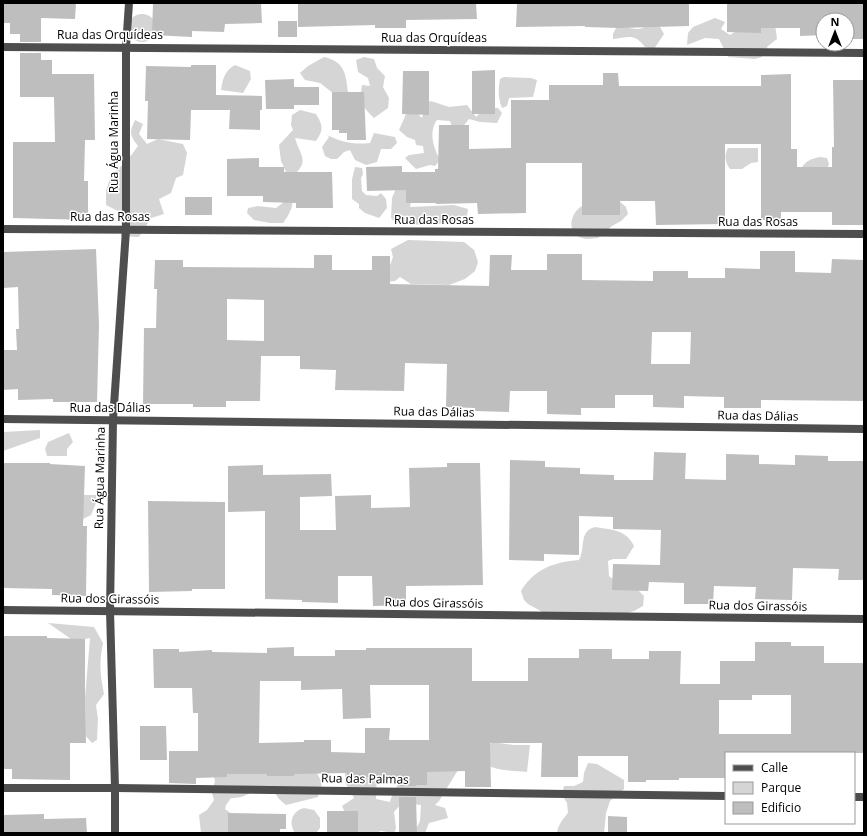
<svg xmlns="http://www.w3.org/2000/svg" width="867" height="836" font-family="'Open Sans',sans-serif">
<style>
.green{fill:#d5d5d5}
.building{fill:#bebebe;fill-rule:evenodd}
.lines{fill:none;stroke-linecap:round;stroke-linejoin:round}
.minor{stroke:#4e4e4e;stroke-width:8}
.labels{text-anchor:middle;stroke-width:3;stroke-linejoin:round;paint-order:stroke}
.street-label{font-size:12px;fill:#000;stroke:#fff}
</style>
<rect width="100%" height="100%" fill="#fff"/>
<g class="green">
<circle cx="142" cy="28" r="14"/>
<path d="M715,18L725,22L721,29L730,35L739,29L775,24L777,39L768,46L762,57L755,59L728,57L719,39L705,38L687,45L688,33L693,27Z"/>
<path d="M617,26C625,26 631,29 637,29C641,29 643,28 647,26C651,25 656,26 660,27L664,34L654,49L645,47C635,33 628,37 613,39V34Z"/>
<path d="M324,57C344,61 346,74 348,92L338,97L320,83L305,80L300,73L308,66Z"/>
<path d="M364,57L374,59L377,68L385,76L383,87L389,98L388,108L374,118C363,108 359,101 362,85L370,86L368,78L358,72L356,60Z"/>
<path d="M235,65L250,71L251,79L243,93L221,90C223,79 224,71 235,65Z"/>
<path d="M504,77L531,78L537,80L533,97L509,98L507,106L502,108C498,98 498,90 500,79Z"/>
<path d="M431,101L449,107L467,105L476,117L487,107L498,108L502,113L497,123L480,122L469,119L461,129L453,130L450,121L437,120C428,132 434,149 440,160L435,166L430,165L416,169L405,158L409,155L424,153L423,146L416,145L415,140L407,137L399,130L407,112L413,109L422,118L426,103Z"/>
<path d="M300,110L316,114C323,126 324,129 316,141L295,138C301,158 310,160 292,177C293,196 296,207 283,223H270L254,220L247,213L248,208L258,206L276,208L284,202L287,174L281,161L279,145L293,130L291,125L292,115Z"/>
<path d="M135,120L143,124L139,134L147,144L158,139L183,144L187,153L183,175L176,178L171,193L159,199L164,214L151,218L139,237L121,236L122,213L106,205V191L111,175L127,161L138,146C130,135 129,133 135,120Z"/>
<path d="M374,133L395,137L397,143L391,149H381L377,162L366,165L355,160L350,150L344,152L337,159H331L325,156L322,147L329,137L327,135C342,142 353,145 370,143Z"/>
<path d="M728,148H758V162L751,163L742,169H730C725,163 724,154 728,148Z"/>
<path d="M820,157L827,158L829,164L827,169L800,172C804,161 810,159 820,157Z"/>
<path d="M355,167L362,168L363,174L361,178L362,191L366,195L377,196L381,193L386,199L387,208L379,218L365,213L359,208V204L352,199V179Z"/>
<path d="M397,186L409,187L412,194L410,207L454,205L468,209L467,216C447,227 419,225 396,223L391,218L392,198Z"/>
<path d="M616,198L626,207L628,214L621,221L612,226L598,238C593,238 587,240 582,238C566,233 570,213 582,206C591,202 607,201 616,198Z"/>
<path d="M408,240L464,242L474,250L478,262L475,271L465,279L449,285L411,284L400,277L395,281L384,282L393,257L391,249Z"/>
<path d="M40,430V438L3,451V432Z"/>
<path d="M69,433L73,442L67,449V456H47L45,449L48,442Z"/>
<path d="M83,495H96V503L91,515L81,520Z"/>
<path d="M595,527C611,530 626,529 634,546L626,559H613L608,561L609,576L613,579L633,585L644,596L643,606L634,611L620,615L546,614L528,604L524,600L521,591C534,569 554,562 579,560C586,548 578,532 595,527Z"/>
<path d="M48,623L94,627L103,643C99,663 100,673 104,694L96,705L98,719L97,740L92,743L75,724L85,698L90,638L74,641Z"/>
<path d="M491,742L514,745H530L527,772C515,770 493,772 484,762Z"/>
<path d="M588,763L597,764L624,780V789L610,801L606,813L604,833H557C558,825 563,819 568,813L567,803L562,795L564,786H574L583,782L584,773Z"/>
<path d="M315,769L322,783L318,797L286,805L279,799L270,786C259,784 249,799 231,798L226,805L225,809L233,815L234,833H201L199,815L207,810L214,800L212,793L215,781L213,772Z"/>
<path d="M458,770L439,801L435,805L445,808L448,818L429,823L425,833H414L420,821L421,805L402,803L394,812L396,828L394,833L381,831L375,833H355L342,806L354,798L345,782V772L377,774L376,799L390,802C392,793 400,784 402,773Z"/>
<path d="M304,808L314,810L320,818V828L316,833H295C288,823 292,811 304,808Z"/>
</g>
<g class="building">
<path d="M3,3H76L75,19L41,18V42H20V34H10V23H3Z"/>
<path d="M153,3H261L262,23L225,24L224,32L192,31V37L152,35Z"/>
<path d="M298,3H476L477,19L406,20V28H375V25L298,27Z"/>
<path d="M517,3H689V26L619,28L585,27V26L516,27Z"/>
<path d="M727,3H864V39H847V20H823V35L800,36V28H761V33L727,32Z"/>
<rect x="278" y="21" width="19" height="16"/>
<path d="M20,53H41V60H52V74H94L95,140H85L84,181H88V220L13,218V142H55L54,97H20Z"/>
<path d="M191,65H216V95L262,96V110H260V130L229,129L230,110H191L190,140L147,139L148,101H145L146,66L191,67Z"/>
<path d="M495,70V114H472V71Z"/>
<path d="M403,71H429V115L402,114Z"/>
<path d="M603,73H618L619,86H761V75L791,74V149H797V167H832V147H834L833,80H864V225H832V212H781V220H761V144H725V224L656,225L655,201H620V215H582V163H526V213L478,214L477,203L436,204V203H406V190L367,191L366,167L402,166V172H435V169H438L439,125H469V149L511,148V100H549V85H603Z"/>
<path d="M294,79V87H319V105H294V109H266L265,80Z"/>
<path d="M332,92H364L366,140H347V133H339V130H332Z"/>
<path d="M259,158V167H284V172H332L333,208H296V203L263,202V196H227V159Z"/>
<rect x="185" y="197" width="27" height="18"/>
<path d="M96,249L99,325L97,402H53V399L18,400V389L3,390V350H17L16,329H19L18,287L3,288V252Z"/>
<path d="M760,251H795V272L831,273L832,259L864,260V401L761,400V408H724V397L684,396V408L653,407V395H615V408H581V415L547,414V391H510L509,412L475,411V408L446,407L447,364L405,363L404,391L335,390L336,370L300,369V356H261L260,401H226V407H193V404H143L144,328H156L157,289H154L155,260H183V267L314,268V255H332V270H372V256H390V284L489,286L490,255H512L511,270H547V254H582V280L653,281V271H688V278H725V268L760,269ZM227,299L264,300V341L227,340ZM652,332H691L690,364H651Z"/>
<path d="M654,452L686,453L685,479L726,480V454L759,455V464L795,465V455L828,456V461H864L863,580H838L839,569L793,568L792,600L755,599L756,587L714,586L713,604H684V583L649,582L648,591L612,590L613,564L660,565L661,530L613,529V517L579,516V555L544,554V561L509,560L510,460L545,461V467L580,468V474L614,475V480H653Z"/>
<path d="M3,463H50V464L85,466L83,526H87L86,596L52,595V589L3,588Z"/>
<path d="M447,463H480L483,585L406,586V605L373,606L372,576H338V603L302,602V600L265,599V511L228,512V466L263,465V475L331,474L332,496L300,497V530H336L335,496L371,495V508L410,507L409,468L447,467Z"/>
<path d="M148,501L225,502V589H192V591L149,592Z"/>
<path d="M3,636H47V638L85,639V710L86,743H70V780L12,779V769H3Z"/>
<path d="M755,642H791V646H824V663H864V753H726V778H679V780H646V782H628V756H578V777H541L542,743H490L491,787H465V771L427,772V785H416V786H399L398,777H347V773L294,774V776H267V774H227V777L196,778V784L169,783V751H198V713H193L192,688H154L153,649H179V652L212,650V652L267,653V648L294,647V656H335V650H366V648H472V681H528V658H579V649H612V659H649V651H681L680,684H720V661H755ZM260,681H301V690L342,689L343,719L371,718L370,685H429V740H389L390,728H365V753L331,752V740H304V742L259,743ZM752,695H791V734H719V700H752Z"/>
<path d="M140,726H166L167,760H140Z"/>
<path d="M399,797H416L417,833H399Z"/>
<rect x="327" y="811" width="31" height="22"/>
<path d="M228,813L286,814V829H280V833H228Z"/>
<path d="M44,814V819L86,818L87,833H3V815Z"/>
<path d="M608,816L627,817V833H608Z"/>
</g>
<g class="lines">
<g class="minor">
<path d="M3,47L864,53"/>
<path d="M3,229L864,234"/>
<path d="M3,419L864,429"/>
<path d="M3,610L864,619"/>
<path d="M3,788H115L726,796"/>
<path d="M854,797H864"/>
<path d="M115,833V788L110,611L113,420L126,230V47L129,3"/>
</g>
</g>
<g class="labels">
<g class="street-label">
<text x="110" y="39">Rua das Orquídeas</text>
<text x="434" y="42">Rua das Orquídeas</text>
<text transform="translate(114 142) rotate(-90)" y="4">Rua Água Marinha</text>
<text x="110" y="221">Rua das Rosas</text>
<text x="434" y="224">Rua das Rosas</text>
<text x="758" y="226">Rua das Rosas</text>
<text x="110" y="412">Rua das Dálias</text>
<text transform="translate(434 412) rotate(1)" y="4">Rua das Dálias</text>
<text transform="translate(758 416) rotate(1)" y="4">Rua das Dálias</text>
<text transform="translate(100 478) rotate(-89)" y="4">Rua Água Marinha</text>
<text transform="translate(110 599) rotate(1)" y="4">Rua dos Girassóis</text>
<text transform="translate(434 603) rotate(1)" y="4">Rua dos Girassóis</text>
<text transform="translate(758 606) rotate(1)" y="4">Rua dos Girassóis</text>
<text transform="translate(365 779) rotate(1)" y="4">Rua das Palmas</text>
</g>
</g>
<rect width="867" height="836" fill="none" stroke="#000000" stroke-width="8"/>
<rect x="725" y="752" width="130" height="72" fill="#ffffff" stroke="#999999"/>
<rect x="733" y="765" width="20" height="6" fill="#4e4e4e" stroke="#999999"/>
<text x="761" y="772" font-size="12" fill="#000000">Calle</text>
<rect x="733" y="782" width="20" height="12" fill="#d5d5d5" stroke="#999999"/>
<text x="761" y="792" font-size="12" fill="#000000">Parque</text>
<rect x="733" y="802" width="20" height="12" fill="#bebebe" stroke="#999999"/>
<text x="761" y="812" font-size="12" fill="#000000">Edificio</text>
<g transform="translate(835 32)"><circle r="19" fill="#ffffff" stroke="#999999"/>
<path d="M0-3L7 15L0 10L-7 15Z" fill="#000000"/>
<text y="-6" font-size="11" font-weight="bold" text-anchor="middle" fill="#000000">N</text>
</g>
</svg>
